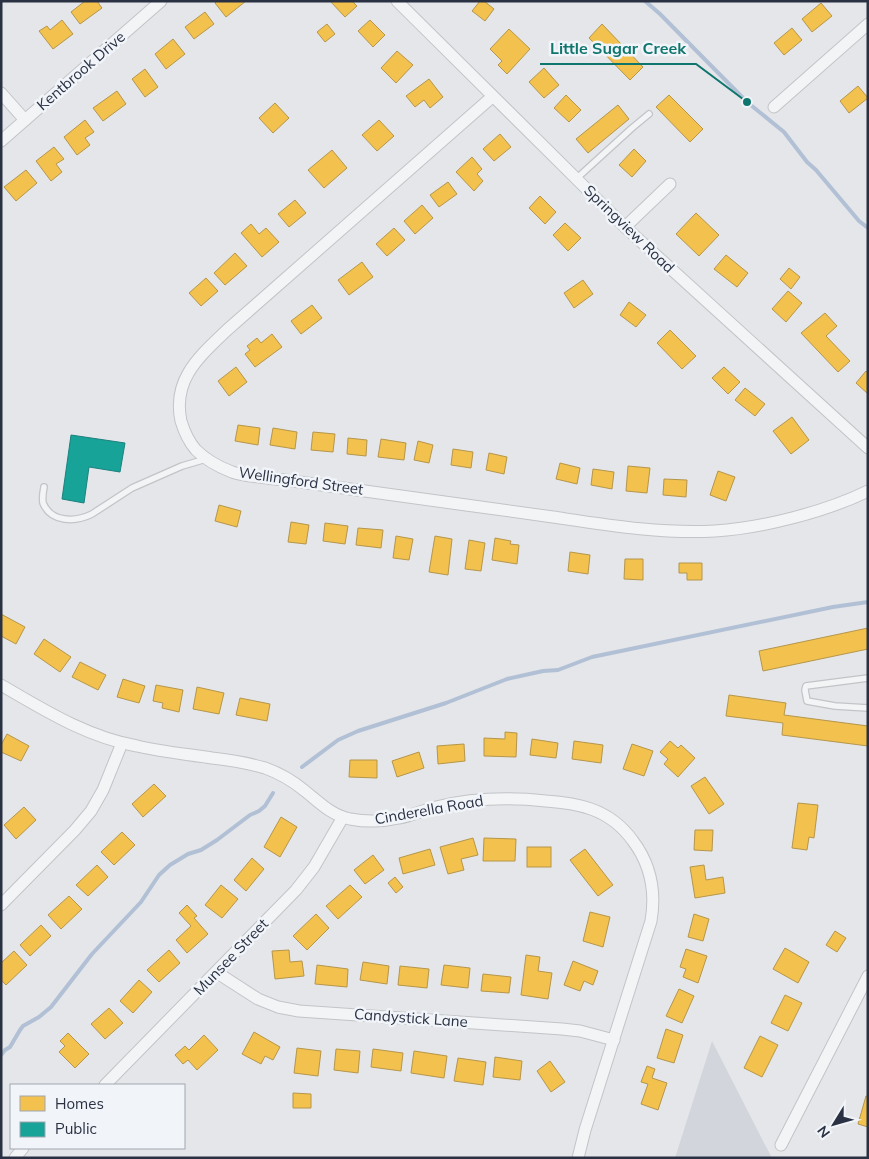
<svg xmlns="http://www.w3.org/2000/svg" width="869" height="1159" font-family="Mulish,sans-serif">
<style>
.built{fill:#d2d5dc}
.homes{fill:#f2c14e;stroke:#b6964b}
.public{fill:#17a398;stroke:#1c817e}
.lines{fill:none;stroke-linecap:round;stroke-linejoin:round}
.stream{stroke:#b2c0d5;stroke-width:4}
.service-casing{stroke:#c2c4c7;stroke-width:8}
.minor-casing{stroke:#c2c4c7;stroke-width:13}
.service{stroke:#f3f4f6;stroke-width:5.5}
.minor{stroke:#f3f4f6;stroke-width:11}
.labels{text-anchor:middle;stroke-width:5;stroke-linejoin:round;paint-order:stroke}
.street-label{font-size:15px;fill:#293143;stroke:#f1f4f8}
.leader{fill:none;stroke:#0f766e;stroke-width:2}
.callout-dot{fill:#0f766e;stroke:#f1f4f8;stroke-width:2}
.callout-label{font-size:16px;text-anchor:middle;font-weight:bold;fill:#0f766e;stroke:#f1f4f8;stroke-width:5;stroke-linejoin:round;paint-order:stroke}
</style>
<rect width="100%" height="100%" fill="#e4e6e9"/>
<path class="built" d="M712,1041L763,1141L772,1158H675Z"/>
<g class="homes">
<path d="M85,1H97L102,8L80,24L71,12Z"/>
<path d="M217,1H246L226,17L215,3Z"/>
<path d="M330,1H352L357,6L345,17Z"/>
<path d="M480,1H484L494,9L485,21L472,11Z"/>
<path d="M821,3L832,16L812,32L802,19Z"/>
<path d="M205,12L214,24L194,39L185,27Z"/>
<path d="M62,20L73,34L53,49L39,31L47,26L50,30Z"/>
<path d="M370,20L385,35L373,47L358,31Z"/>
<path d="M327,24L335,34L325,42L317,32Z"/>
<path d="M602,24L643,67L630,80L589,38Z"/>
<path d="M792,28L802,40L784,55L774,43Z"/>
<path d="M509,29L530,49L507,74L498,65L502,61L490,49Z"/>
<path d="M173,39L185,54L166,69L155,54Z"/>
<path d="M397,51L413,65L396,83L381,68Z"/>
<path d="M544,68L559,85L544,98L529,82Z"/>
<path d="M145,69L158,87L145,97L132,79Z"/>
<path d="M429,79L443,97L430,108L424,100L415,107L406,96Z"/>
<path d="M858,86L868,98L849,113L840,101Z"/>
<path d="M117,91L126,104L103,121L93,108Z"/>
<path d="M566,95L581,110L569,122L554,108Z"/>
<path d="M669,95L703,129L690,142L656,107Z"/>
<path d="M275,103L289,118L273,133L259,118Z"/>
<path d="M618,105L629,119L588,153L576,139Z"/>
<path d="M85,120L94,132L85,138L90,145L77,155L64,137Z"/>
<path d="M379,120L394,136L377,151L362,135Z"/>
<path d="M500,134L511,147L494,161L483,149Z"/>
<path d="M54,147L64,159L56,164L62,172L51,181L36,161Z"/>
<path d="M634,149L646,161L632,177L619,165Z"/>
<path d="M332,150L347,168L324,188L308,170Z"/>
<path d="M472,157L482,169L477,174L483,181L474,191L456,172Z"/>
<path d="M26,170L37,183L16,201L4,187Z"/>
<path d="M448,182L457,194L439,207L430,195Z"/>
<path d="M540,196L556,212L545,224L529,208Z"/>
<path d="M295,200L306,213L289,227L278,214Z"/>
<path d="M422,205L433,218L415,234L404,221Z"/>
<path d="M696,213L719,235L699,256L676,234Z"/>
<path d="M565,223L581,238L568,251L553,235Z"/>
<path d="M251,224L259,234L266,228L279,242L262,257L241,233Z"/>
<path d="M394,228L405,240L387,256L376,244Z"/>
<path d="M235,253L247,266L225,285L214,273Z"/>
<path d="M726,255L748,273L737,287L714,269Z"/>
<path d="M362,262L373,277L349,295L338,280Z"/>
<path d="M789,268L800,277L791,289L780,279Z"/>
<path d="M206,278L218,291L201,306L189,293Z"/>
<path d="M583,280L593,294L574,308L564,293Z"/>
<path d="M788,291L802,303L786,322L772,309Z"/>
<path d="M629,302L646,315L636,327L620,315Z"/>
<path d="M312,305L322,318L301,334L291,321Z"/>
<path d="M825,313L837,326L826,336L850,361L838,372L801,333Z"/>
<path d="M670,330L696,356L682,369L657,343Z"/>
<path d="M272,334L282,347L255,367L245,354L250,350L247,346L257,338L261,343Z"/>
<path d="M236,367L247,382L229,396L218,381Z"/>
<path d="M724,367L740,382L728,394L712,378Z"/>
<path d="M866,371L868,373V394L856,383Z"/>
<path d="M745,388L765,404L755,416L735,400Z"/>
<path d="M792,417L809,440L791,454L773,431Z"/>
<path d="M238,425L260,428L258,445L235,441Z"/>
<path d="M273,428L297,432L295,449L270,445Z"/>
<path d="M313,432L335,434L333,452L311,450Z"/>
<path d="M348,438L367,440L366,456L347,454Z"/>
<path d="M381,439L406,443L404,460L378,457Z"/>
<path d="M418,441L433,445L429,463L414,460Z"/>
<path d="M453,449L473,452L471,468L451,465Z"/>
<path d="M489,453L507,457L504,474L486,470Z"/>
<path d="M560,463L580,468L577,484L556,479Z"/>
<path d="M628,466L650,468L647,493L626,491Z"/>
<path d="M593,469L614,472L612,489L591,485Z"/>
<path d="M718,471L735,477L726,501L710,495Z"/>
<path d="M664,479L687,480L686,497L663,495Z"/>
<path d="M219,505L241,511L237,527L215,521Z"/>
<path d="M291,522L309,525L306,544L288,542Z"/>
<path d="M325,523L348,526L345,544L323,541Z"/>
<path d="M358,528L383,530L381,548L356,545Z"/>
<path d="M396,536L413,539L409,560L393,558Z"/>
<path d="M435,536L452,539L448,575L429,572Z"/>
<path d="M495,538L511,541L510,544L519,545L517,564L492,560Z"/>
<path d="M469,540L485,543L481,571L465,569Z"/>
<path d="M570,552L590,555L588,574L568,571Z"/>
<path d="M625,559H643V580L624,579Z"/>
<path d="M679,563H702V580H687V573H679Z"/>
<path d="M1,614L25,627L16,644L1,636Z"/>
<path d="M868,628V649L763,671L759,651Z"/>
<path d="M44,639L71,657L60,672L34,654Z"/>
<path d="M80,662L106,675L98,690L72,677Z"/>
<path d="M123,679L145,686L139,703L117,697Z"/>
<path d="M156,685L183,690L179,712L162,708L163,703L153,701Z"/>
<path d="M197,687L224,693L219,714L193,709Z"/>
<path d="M729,695L786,703L784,715L868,726V746L782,735L783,723L726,716Z"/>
<path d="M240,698L270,704L267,721L236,715Z"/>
<path d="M505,732L517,733L516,757L484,756V738L505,739Z"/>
<path d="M7,734L29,746L21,761L1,752V745Z"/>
<path d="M532,739L558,743L556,758L530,755Z"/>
<path d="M574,741L603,745L601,763L572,759Z"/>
<path d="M670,741L678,748L681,745L695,758L678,777L664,764L668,759L660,752Z"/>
<path d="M464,744L465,761L438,764L437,746Z"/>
<path d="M632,744L653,751L644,776L623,769Z"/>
<path d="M419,752L424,768L397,777L392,761Z"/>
<path d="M350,760H377V778L349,777Z"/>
<path d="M705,777L724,804L709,814L691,786Z"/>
<path d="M154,784L166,796L143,817L132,804Z"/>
<path d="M798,803L818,805L814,838L809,837L807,850L792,848Z"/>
<path d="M24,807L36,820L16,839L4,825Z"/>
<path d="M281,817L297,827L280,857L264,847Z"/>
<path d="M695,830H713L712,851L694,850Z"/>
<path d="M122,832L135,845L114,865L101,852Z"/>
<path d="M473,838L478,855L461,859L464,870L448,874L440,847Z"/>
<path d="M484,838L516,839L515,861H483Z"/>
<rect x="527" y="847" width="24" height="20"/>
<path d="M430,849L435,865L403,874L399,858Z"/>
<path d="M585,849L613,885L598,896L570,860Z"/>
<path d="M373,855L384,870L365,884L354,870Z"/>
<path d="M252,858L264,869L246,891L234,880Z"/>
<path d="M97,865L108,877L88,896L76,885Z"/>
<path d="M704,865L706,880L723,877L725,893L695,898L690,867Z"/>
<path d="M395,877L403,887L396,893L388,883Z"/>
<path d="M221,885L238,899L222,918L205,905Z"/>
<path d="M350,885L362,897L338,919L326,906Z"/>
<path d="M69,896L82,909L61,929L48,915Z"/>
<path d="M187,905L197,916L194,918L208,934L187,953L176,940L191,926L179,913Z"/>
<path d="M590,912L610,917L603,947L583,941Z"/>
<path d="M316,914L329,928L307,950L293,936Z"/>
<path d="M694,914L709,919L703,941L688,937Z"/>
<path d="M41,925L51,936L30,956L20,945Z"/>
<path d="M835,931L846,938L837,952L826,945Z"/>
<path d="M785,948L809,962L798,983L773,969Z"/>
<path d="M686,949L707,956L698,983L683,977L686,969L680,967Z"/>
<path d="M169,950L180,963L159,982L147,970Z"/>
<path d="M289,950L290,962L302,961L304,976L275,979L272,951Z"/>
<path d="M14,951L27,965L6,985L1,980V963Z"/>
<path d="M526,955L540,957L538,971L552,973L548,999L521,995Z"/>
<path d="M573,961L598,971L593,985L584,981L580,991L564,985Z"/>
<path d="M363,962L389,966L387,984L360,980Z"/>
<path d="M317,965L348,969L347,987L315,984Z"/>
<path d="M444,965L470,968L468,988L441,985Z"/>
<path d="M400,966L429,969L427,988L398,985Z"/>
<path d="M483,974L511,977L509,993L481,991Z"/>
<path d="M139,980L152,992L133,1013L120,1001Z"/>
<path d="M679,989L694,996L682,1023L666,1016Z"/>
<path d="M785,995L802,1003L788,1031L771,1023Z"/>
<path d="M109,1008L123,1023L105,1039L91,1024Z"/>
<path d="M666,1029L683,1035L674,1063L657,1058Z"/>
<path d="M254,1032L280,1047L273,1060L265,1056L261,1064L242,1054Z"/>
<path d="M68,1033L89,1054L75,1068L59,1052L65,1046L60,1041Z"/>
<path d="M204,1035L218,1050L197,1070L188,1060L183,1064L175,1055L185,1046L189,1050Z"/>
<path d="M760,1036L778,1045L762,1077L744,1068Z"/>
<path d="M297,1048L321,1051L318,1076L294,1073Z"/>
<path d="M336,1049L360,1051L358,1073L334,1070Z"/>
<path d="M373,1049L403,1053L401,1071L371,1067Z"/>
<path d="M414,1051L447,1056L444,1078L411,1073Z"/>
<path d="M495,1057L522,1061L520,1080L493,1077Z"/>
<path d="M458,1058L486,1062L483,1085L454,1081Z"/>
<path d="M550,1061L565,1082L551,1092L537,1071Z"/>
<path d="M647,1066L655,1069L652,1078L667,1083L658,1110L641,1104L648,1084L641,1082Z"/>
<path d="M293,1093L311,1094V1108H293Z"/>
<path d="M866,1096H868V1127L858,1124Z"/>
</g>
<path class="public" d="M71,435L125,443L120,472L89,467L84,503L62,499Z"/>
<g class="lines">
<g class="stream">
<path d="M645,1L660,14L747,102L784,132L807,162L816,170L859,221L868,228"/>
<path d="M302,767L338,740L358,731L446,703L507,679L543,671L558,670L592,657L833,607L868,602"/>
<path d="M1,1055L5,1050L10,1047L20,1030L23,1026L39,1017L51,1007L92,954L141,902L159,875L170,865L188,854L201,850L217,840L250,815L259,811L265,806L273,793"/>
</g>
<defs>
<g id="service">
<path d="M576,179L632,128L649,114"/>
<path d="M44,487C43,492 42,497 43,503C51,523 76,522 92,514L132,488L182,466L206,459"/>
<path d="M868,678L806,686L805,690L807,701L835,706L868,708"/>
</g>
<g id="minor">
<path d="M397,1L625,227L868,448"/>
<path d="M1,93L25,120"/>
<path d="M492,97L227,330C200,356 172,379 181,421C184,431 189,442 196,450C206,460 219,467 232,472C247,477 268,478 285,480C314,484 343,488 372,492C432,500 493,509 553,517C607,525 661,534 715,531C762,528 825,512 868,491"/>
<path d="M774,107L868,24"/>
<path d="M1,141L161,1"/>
<path d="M625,227L670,184"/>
<path d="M1,685C44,710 87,737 137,746C162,752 187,754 212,758C230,760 248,763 265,768C279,773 293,781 305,791C319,802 331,815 350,819C366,822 382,822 399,818C411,816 423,810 436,807C472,798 509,797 546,801C561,802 577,804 591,809C608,815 623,827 633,841C651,865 656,892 651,921L585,1130L578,1158"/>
<path d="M1,905L75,830L91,811L103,790L122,743"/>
<path d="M216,972L258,999L278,1007L299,1011L562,1029L580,1031L614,1040"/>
<path d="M105,1085L296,890L314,867L343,817"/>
<path d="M781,1145L868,976"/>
<path d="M15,1158L23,1148"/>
</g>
</defs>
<use href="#service" class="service-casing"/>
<use href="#minor" class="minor-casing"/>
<use href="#service" class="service"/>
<use href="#minor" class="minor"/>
</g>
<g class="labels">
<g class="street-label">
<text transform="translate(81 71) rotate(-41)" y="5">Kentbrook Drive</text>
<text transform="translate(629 229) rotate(44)" y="5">Springview Road</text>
<text transform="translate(301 481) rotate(8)" y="5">Wellingford Street</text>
<text transform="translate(429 810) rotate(-10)" y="5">Cinderella Road</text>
<text transform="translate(231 957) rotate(-46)" y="5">Munsee Street</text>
<text transform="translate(411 1018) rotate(4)" y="5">Candystick Lane</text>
</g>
</g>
<path class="leader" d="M747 102L696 64H540"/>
<circle class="callout-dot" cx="747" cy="102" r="5"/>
<g class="callout-label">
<text x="618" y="54">Little Sugar Creek</text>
</g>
<rect width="869" height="1159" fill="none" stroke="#293143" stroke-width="5"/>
<rect x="10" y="1084" width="175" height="65" fill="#f1f4f8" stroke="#a1a6b0"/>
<rect x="20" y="1096" width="25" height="15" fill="#f2c14e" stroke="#a1a6b0"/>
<text x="55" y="1109" font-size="15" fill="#293143">Homes</text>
<rect x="20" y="1122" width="25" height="15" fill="#17a398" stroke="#a1a6b0"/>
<text x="55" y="1134" font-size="15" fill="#293143">Public</text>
<g transform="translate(834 1124) rotate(233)" stroke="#f1f4f8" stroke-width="4" paint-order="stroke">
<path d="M0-4L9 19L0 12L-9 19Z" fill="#293143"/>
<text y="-8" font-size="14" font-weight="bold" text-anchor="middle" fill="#293143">N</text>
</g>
</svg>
